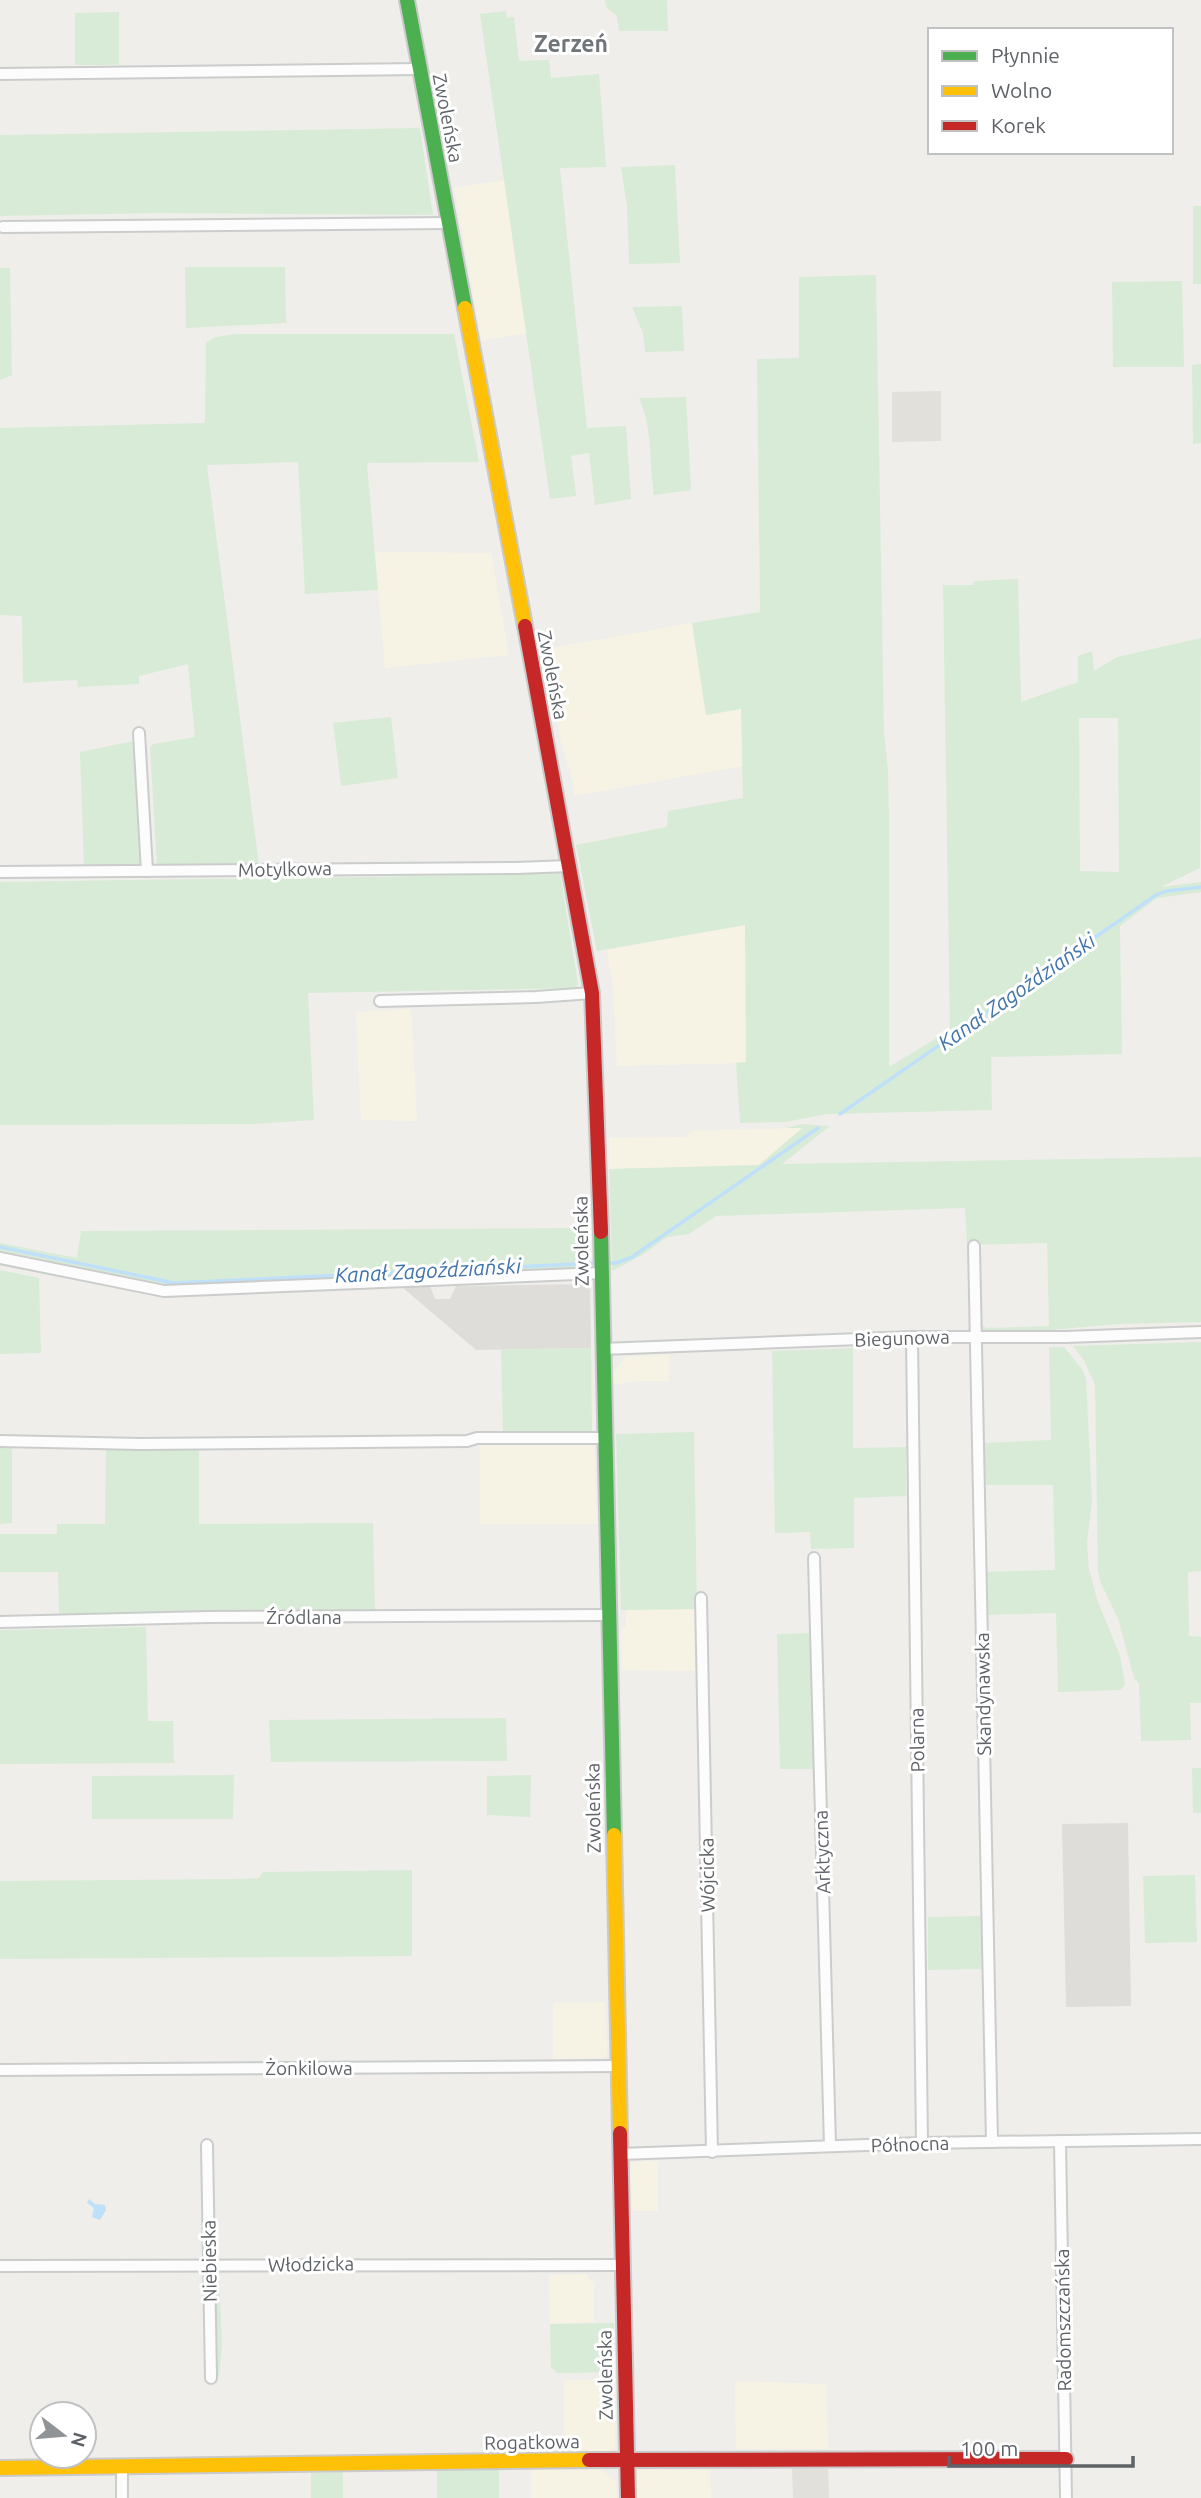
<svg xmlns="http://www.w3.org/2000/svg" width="1201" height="2498" font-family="Ubuntu,sans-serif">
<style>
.commercial{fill:#f7f3e4}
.industrial{fill:#dfddda}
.education{fill:#e2e0da}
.green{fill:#d8ebd6;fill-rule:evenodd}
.water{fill:#bfe0f9}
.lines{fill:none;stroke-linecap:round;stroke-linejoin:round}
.stream{stroke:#bfe0f9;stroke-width:3.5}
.street-casing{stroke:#cbcccc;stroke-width:14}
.fast-casing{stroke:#cacacb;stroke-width:18}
.slow-casing{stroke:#cacacb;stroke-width:18}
.jam-casing{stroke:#cacacb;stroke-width:18}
.street{stroke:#fdfcfc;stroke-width:10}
.fast{stroke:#4caf50;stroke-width:14}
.slow{stroke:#ffc107;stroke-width:14}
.jam{stroke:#c62828;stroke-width:14}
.labels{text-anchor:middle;stroke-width:6;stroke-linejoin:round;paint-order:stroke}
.street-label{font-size:19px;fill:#5f6368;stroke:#fff}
.water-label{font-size:21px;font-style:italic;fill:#4174aa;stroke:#fff}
.quarter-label{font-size:23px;font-weight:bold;fill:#70757a;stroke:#fff}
</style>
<rect width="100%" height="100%" fill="#efeeea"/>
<g class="commercial">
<path d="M505,180L527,333L482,341L454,188Z"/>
<path d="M386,552L491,553L509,655L385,668L375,553Z"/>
<path d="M692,623L706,715L741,709L743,766L574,796V786L561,742L546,649Z"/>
<path d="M745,925L746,1063L617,1066L613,988L607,950Z"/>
<path d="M411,1009L417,1121L361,1120L356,1012Z"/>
<path d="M803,1128L759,1165L609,1169V1138L686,1137L691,1131Z"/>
<path d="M669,1355V1381H634L613,1385V1372L626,1357Z"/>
<path d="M480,1442H594L597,1524H480Z"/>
<path d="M697,1609L699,1671L622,1670L621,1629L626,1628V1610Z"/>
<path d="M605,2002L607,2053L604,2058L553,2059V2003Z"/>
<path d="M658,2161V2211H632L631,2162Z"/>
<path d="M585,2274L594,2283V2322L550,2324L549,2275Z"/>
<path d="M564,2380H615V2448L609,2453H564Z"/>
<path d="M735,2381L826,2384L828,2449H736Z"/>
<path d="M531,2469L601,2470L616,2481L617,2498H531Z"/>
<path d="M637,2470H710L711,2498H638Z"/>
</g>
<g class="industrial">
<path d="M590,1284L591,1348L476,1350L402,1287L430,1286L435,1299H450L456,1286Z"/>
<path d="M1128,1823L1131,2006L1066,2007L1062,1824Z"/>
</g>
<g class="education">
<path d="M941,391V441L892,442V392Z"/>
<path d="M792,2468L828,2469L829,2498H793Z"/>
</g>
<g class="green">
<path d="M605,0H667L668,31H619L617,16L606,7Z"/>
<path d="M506,11L507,18L514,17L519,61L549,60L551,78L599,74L606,167L560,168L587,428L626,426L631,499L595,505L589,453L571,456L576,496L550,499L480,14Z"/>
<path d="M119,12V65H75V13Z"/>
<path d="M420,128L433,215L157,213L0,216V135Z"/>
<path d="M675,165L680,263L629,264L627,207L621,167Z"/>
<rect x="1193" y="206" width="8" height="78"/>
<path d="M185,267H285L286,323L186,328Z"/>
<path d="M0,268H10L12,375L0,380Z"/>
<path d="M876,275L884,733L888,770L889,817V1067L950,1030L943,585H973L974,581L1018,579L1021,702L1078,682V656L1092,651L1094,671L1117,657L1201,638L1200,868L1161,887L1201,882V892L1157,898L1120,926L1122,1054L991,1057L992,1110L827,1114L785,1122L740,1123L736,1063L746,1062L745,925L597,951L576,845L667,827L668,811L743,798L741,709L706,715L692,623L760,612L757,359L799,358V277ZM1079,718H1118L1119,872L1080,871Z"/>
<path d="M1182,281L1184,367H1113L1112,282Z"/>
<path d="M682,306L684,351L645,352L643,333L632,307Z"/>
<path d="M235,334H454L479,462L367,463L378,590L305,594L298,462L207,465L259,865L157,866L150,748L153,744L195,737L188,664L139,676V684L78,687L77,680L23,683L22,616L0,615V428L205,423L206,342L216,337Z"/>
<path d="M1201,364V443L1193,444L1192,365Z"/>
<path d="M686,397L691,490L654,495C649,462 653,429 639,398Z"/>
<path d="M391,717L398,778L341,786L333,723Z"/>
<path d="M134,741L142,865L84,866L80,752Z"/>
<path d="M560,873L578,984L576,988L308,993L314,1120L254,1124L0,1125V882C187,879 373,878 560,873Z"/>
<path d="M801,1124L830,1126L782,1164L1201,1157V1322L1118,1324L1017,1333L981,1332L979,1320H982V1325L986,1328L1049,1326L1047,1243L967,1245L965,1208L716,1216L689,1234L667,1237L644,1254L612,1271L609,1169L759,1165L802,1128H786Z"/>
<path d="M591,1228L589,1269L168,1286L0,1252V1243L77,1258L81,1231Z"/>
<path d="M0,1270L39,1278L41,1353L0,1354Z"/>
<path d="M1201,1342V1571L1188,1572L1189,1636L1201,1637V1703H1190L1191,1740L1141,1741L1139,1684L1134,1678L1119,1621L1100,1581L1098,1570L1095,1385L1084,1360L1073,1346Z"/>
<path d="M1049,1347H1064L1082,1369L1086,1379L1092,1502L1087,1542L1089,1569L1097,1599L1120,1656L1125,1684L1121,1690L1058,1692L1056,1613L986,1615L985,1572L1055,1570L1053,1485H983L981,1443L1051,1440Z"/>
<path d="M591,1348L592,1432L503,1433L501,1349Z"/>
<path d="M853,1348V1448L906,1447V1496L854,1498V1548L811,1549L810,1532L775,1533L772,1351Z"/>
<path d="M694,1432L697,1609L621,1610L616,1434Z"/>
<path d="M0,1446H12V1523L0,1524Z"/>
<path d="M106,1450H199V1524L373,1523L375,1611C270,1609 164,1610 59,1617L58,1572H0V1534H57V1524H105Z"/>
<path d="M146,1627L148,1721H173L174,1763L0,1764V1630Z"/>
<path d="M813,1633L816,1769H780L777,1634Z"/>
<path d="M506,1718L507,1761L271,1762L269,1720Z"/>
<path d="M1192,1768H1201V1813H1193Z"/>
<path d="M234,1775L233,1819H92V1776Z"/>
<path d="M531,1775L530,1817L487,1815V1776Z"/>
<path d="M412,1870V1956L0,1959V1881L239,1879L259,1878L263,1872Z"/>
<path d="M1195,1875L1197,1942L1145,1943L1143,1876Z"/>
<path d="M983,1916L984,1969L928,1970V1917Z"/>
<path d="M219,2271L222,2346L219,2376L216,2375L214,2272Z"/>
<path d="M614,2323V2372L557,2373L551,2367L550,2324Z"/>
<path d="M499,2469V2498H437V2470Z"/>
<path d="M343,2472V2498H311V2473Z"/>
</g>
<path class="water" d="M89,2199L95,2204L105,2205L106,2210L100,2220L92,2217L94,2208L87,2203Z"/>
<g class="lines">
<g class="stream">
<path d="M840,1114L1156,895L1166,891L1201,887"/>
<path d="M0,1247L174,1283L599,1263"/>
<path d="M607,1263H616L632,1257L818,1128"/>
</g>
<defs>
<g id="street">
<path d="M0,74L419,69"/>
<path d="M3,227L448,223"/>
<path d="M139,733L147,871"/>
<path d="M0,872L516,868L570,866"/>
<path d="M380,1001L536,997L592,993"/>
<path d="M974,1246L992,2142"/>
<path d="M0,1258L164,1291L601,1273"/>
<path d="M912,1337L922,2143"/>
<path d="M602,1349L912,1337H1066L1201,1332"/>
<path d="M0,1441L141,1444L467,1441L477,1438H605"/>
<path d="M814,1558L830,2146"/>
<path d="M701,1598L712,2152"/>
<path d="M0,1622L208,1617L608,1615"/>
<path d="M0,2070L618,2066"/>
<path d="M1060,2141L1066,2498"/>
<path d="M207,2145L211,2378"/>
<path d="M620,2154L922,2143L1201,2139"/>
<path d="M0,2266L622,2265"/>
<path d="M122,2467V2498"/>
</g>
<g id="fast">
<path d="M407,0L465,308"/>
<path d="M601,1232L614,1835"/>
</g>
<g id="slow">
<path d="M465,308L525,626"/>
<path d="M614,1835L620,2133"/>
<path d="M0,2468L589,2460"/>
</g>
<g id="jam">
<path d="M525,626L592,993L601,1232"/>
<path d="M620,2133L628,2498"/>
<path d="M589,2460L1066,2459"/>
</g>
</defs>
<use href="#street" class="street-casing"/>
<use href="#fast" class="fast-casing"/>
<use href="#slow" class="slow-casing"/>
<use href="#jam" class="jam-casing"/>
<use href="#street" class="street"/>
<use href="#fast" class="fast"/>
<use href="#slow" class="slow"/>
<use href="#jam" class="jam"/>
</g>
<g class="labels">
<g class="street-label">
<text transform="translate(448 118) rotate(79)" y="7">Zwoleńska</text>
<text transform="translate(553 675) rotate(79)" y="7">Zwoleńska</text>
<text transform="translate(285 869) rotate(-1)" y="7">Motylkowa</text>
<text transform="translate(581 1241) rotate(-91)" y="7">Zwoleńska</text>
<text transform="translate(902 1338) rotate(-2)" y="7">Biegunowa</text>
<text x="304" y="1624">Źródlana</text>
<text transform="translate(983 1694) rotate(-91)" y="7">Skandynawska</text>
<text transform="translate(917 1740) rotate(-91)" y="7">Polarna</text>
<text transform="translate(593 1808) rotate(-91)" y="7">Zwoleńska</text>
<text transform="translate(822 1852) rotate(-92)" y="7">Arktyczna</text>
<text transform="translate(707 1875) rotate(-91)" y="7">Wójcicka</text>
<text x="309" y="2075">Żonkilowa</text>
<text transform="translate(910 2144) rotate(-2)" y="7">Północna</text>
<text transform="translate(209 2261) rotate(-91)" y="7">Niebieska</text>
<text transform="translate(311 2264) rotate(-1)" y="7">Włodzicka</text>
<text transform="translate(1063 2320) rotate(-91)" y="7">Radomszczańska</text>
<text transform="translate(605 2375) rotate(-91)" y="7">Zwoleńska</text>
<text transform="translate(532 2442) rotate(-1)" y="7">Rogatkowa</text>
</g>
<g class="water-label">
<text transform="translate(1017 992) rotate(-35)" y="7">Kanał Zagoździański</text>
<text transform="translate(428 1271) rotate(-3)" y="7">Kanał Zagoździański</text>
</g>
<g class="quarter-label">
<text x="571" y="52">Zerzeń</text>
</g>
</g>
<rect x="928" y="28" width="245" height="126" fill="#ffffff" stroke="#bfc1c3" stroke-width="2"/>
<rect x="942" y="51" width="35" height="10" fill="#4caf50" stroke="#bfc1c3" stroke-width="2"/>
<text x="991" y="63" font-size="21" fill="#5f6368">Płynnie</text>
<rect x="942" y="86" width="35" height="10" fill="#ffc107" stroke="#bfc1c3" stroke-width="2"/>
<text x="991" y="98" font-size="21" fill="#5f6368">Wolno</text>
<rect x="942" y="121" width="35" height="10" fill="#c62828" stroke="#bfc1c3" stroke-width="2"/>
<text x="991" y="133" font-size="21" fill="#5f6368">Korek</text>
<g transform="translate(63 2435) rotate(106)"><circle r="33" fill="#ffffff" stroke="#bfc1c3" stroke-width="2"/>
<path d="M0-5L12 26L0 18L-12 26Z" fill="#919496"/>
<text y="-10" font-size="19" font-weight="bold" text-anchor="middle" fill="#5f6368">N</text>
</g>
<path d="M949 2456v10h184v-10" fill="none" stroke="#5f6368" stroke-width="3.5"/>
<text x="960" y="2456" font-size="21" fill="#5f6368" stroke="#ffffff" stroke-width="5" paint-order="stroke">100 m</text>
</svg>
